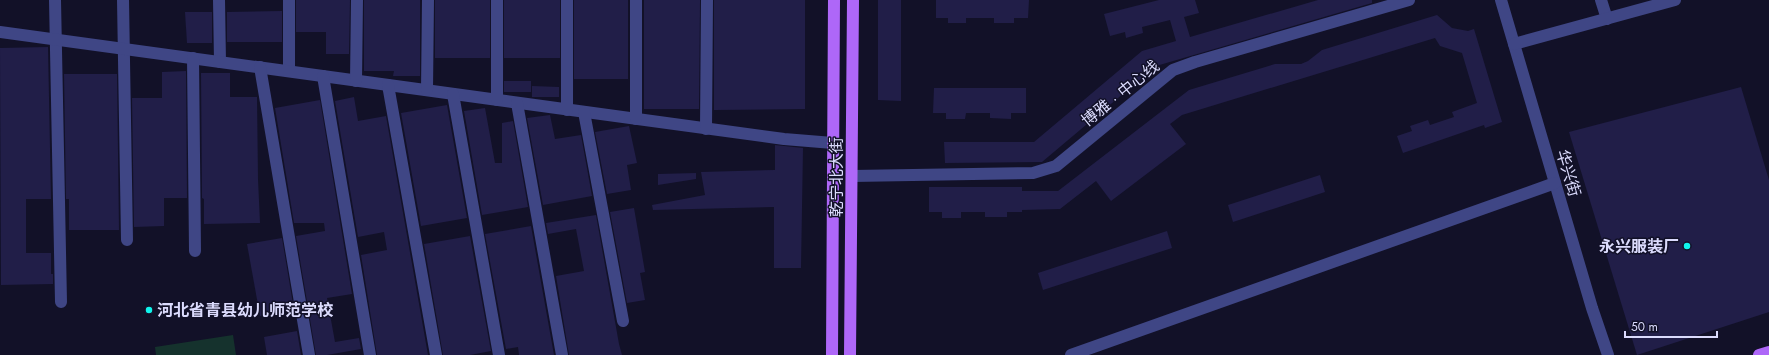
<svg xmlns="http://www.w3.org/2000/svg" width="1769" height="355" font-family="Jost,'Noto Sans SC',sans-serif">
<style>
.green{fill:#15322d}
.building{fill:#211e48}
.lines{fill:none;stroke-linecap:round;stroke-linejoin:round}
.minor{stroke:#3f4685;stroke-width:12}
.major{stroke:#ae67f8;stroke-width:12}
.poi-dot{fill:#10f4ec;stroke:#121128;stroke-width:1.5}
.labels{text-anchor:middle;stroke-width:3;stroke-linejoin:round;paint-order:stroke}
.street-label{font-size:16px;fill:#dbdbfd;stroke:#121128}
.poi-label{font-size:16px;font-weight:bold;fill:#dbdbfd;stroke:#121128;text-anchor:end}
</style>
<rect width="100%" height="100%" fill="#121128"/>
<path class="green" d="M233,335L236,355H156L155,347Z"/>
<g class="building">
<path d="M296,0H350L349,54H326V32H296Z"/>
<path d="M364,0H420V76H393L394,71H364Z"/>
<rect x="435" y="0" width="55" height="58"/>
<rect x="504" y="0" width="56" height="58"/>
<rect x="574" y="0" width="54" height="79"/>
<path d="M644,0H700L699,109H644Z"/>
<path d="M714,0H805V109L714,110Z"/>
<path d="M878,0H901V101L878,100Z"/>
<path d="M936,0H1029L1028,18H1014V23H994V18H966V23H948V18H936Z"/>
<path d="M1159,0H1195L1199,13L1184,17L1190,37L1318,0H1372V3L1156,66L1042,162L945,163L944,142H1034L1142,51L1176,41L1170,20L1142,27L1143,33L1126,38L1125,32L1110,36L1104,14Z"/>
<path d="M282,11V42H227V12Z"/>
<path d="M185,12H212V43H187Z"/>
<path d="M1437,15L1452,28L1468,31L1474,29L1502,122L1485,128L1484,125L1403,153L1397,136L1412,131L1410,126L1428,120L1430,125L1454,117L1452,112L1477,103L1462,53L1440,46L1435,38L1182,115L1170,124L1186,144L1111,201L1096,181L1060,209L1022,210V212H1007V217H985V212H961V218H942V212H929V187H1022V191H1058L1189,90L1275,64H1301L1308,61L1322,50Z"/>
<path d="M48,47L51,199H26V253H51V274H53V284L1,285L0,48Z"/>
<path d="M186,71L187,198H164V226L134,227L132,98H162V72Z"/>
<path d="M201,73H230V97H257L258,179L260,223L204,224V199L202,198Z"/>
<path d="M64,74H117L119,230H69V199H66Z"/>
<rect x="504" y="81" width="27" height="11"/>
<path d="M532,86L559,87V97H532Z"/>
<path d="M1741,87L1769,180V312L1637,355L1569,132Z"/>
<path d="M934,88H1026V113H1011V119L990,118V113H966L965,119H946V113H933Z"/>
<path d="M354,97L358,121L386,116L428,355H377L361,255L387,250L384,232L358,237L335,101Z"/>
<path d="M320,100L352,294L327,298L335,342L359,338L361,349L327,355H316L296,236L325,231L324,223H294L275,108Z"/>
<path d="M447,105L467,218L421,226L401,113Z"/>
<path d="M485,108L495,163H502V123L513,121L528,207L482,215L464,111Z"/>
<path d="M550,115L555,139L581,135L592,196L543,205L527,118Z"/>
<path d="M629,126L637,163L627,165L631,190L607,194L595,132Z"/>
<path d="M775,145L803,148L801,268H774V207L653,210L652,205L705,195L701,172L775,170Z"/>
<path d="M696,173V179L658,185V174Z"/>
<path d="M1320,175L1325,192L1233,222L1228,205Z"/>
<path d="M634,208L645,272L640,273L645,300L627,303L610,212Z"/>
<path d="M596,215L619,344L622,355H569L556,276L584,271L576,229L548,234L546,223Z"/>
<path d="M531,226L554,355H519L518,347L506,349L485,234Z"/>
<path d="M1167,231L1172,248L1043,290L1038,273Z"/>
<path d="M470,236L491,351L470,355H443L424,244Z"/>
<path d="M282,238L294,310L260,316L247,244Z"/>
<path d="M297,331L301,355H267L264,337Z"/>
</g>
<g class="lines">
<g class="minor">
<path d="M55,0L61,302"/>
<path d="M123,0L127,240"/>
<path d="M219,0L220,62"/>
<path d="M289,0V71"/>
<path d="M1501,0L1592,308L1608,355"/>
<path d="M1601,0L1607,19"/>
<path d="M0,32L784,139L833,143"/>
<path d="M1514,44L1675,0"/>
<path d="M193,58L195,251"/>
<path d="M260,67L309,355"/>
<path d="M323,76L370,355"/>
<path d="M356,81L357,0"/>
<path d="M388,85L436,355"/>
<path d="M427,90L428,0"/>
<path d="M453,94L499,355"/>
<path d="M497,100V0"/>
<path d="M517,103L562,355"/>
<path d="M567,110V0"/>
<path d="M584,112L623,321"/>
<path d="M636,119V0"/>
<path d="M706,129L707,0"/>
<path d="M852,176L1033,173L1056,166L1173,70L1195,62L1409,0"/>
<path d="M1071,355L1555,183"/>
</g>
<g class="major">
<path d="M832,355L834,0"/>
<path d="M850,355L853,0"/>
<path d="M1759,355L1769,352"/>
</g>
</g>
<g class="poi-dot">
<circle cx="1687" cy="246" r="4"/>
<circle cx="149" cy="310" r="4"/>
</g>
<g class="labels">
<g class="street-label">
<text transform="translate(1120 93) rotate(-39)" y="6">博雅 · 中心线</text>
<text transform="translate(1569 173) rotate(74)" y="6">华兴街</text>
<text transform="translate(836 177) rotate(-90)" y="6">乾宁北大街</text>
</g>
<g class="poi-label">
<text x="1679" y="252">永兴服装厂</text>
<text x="157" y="316" text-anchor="start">河北省青县幼儿师范学校</text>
</g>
</g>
<path d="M1625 331v6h92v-6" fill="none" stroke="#dbdbfd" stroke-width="2"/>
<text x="1631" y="331" font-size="12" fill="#dbdbfd" stroke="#121128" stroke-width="3" paint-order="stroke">50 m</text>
</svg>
